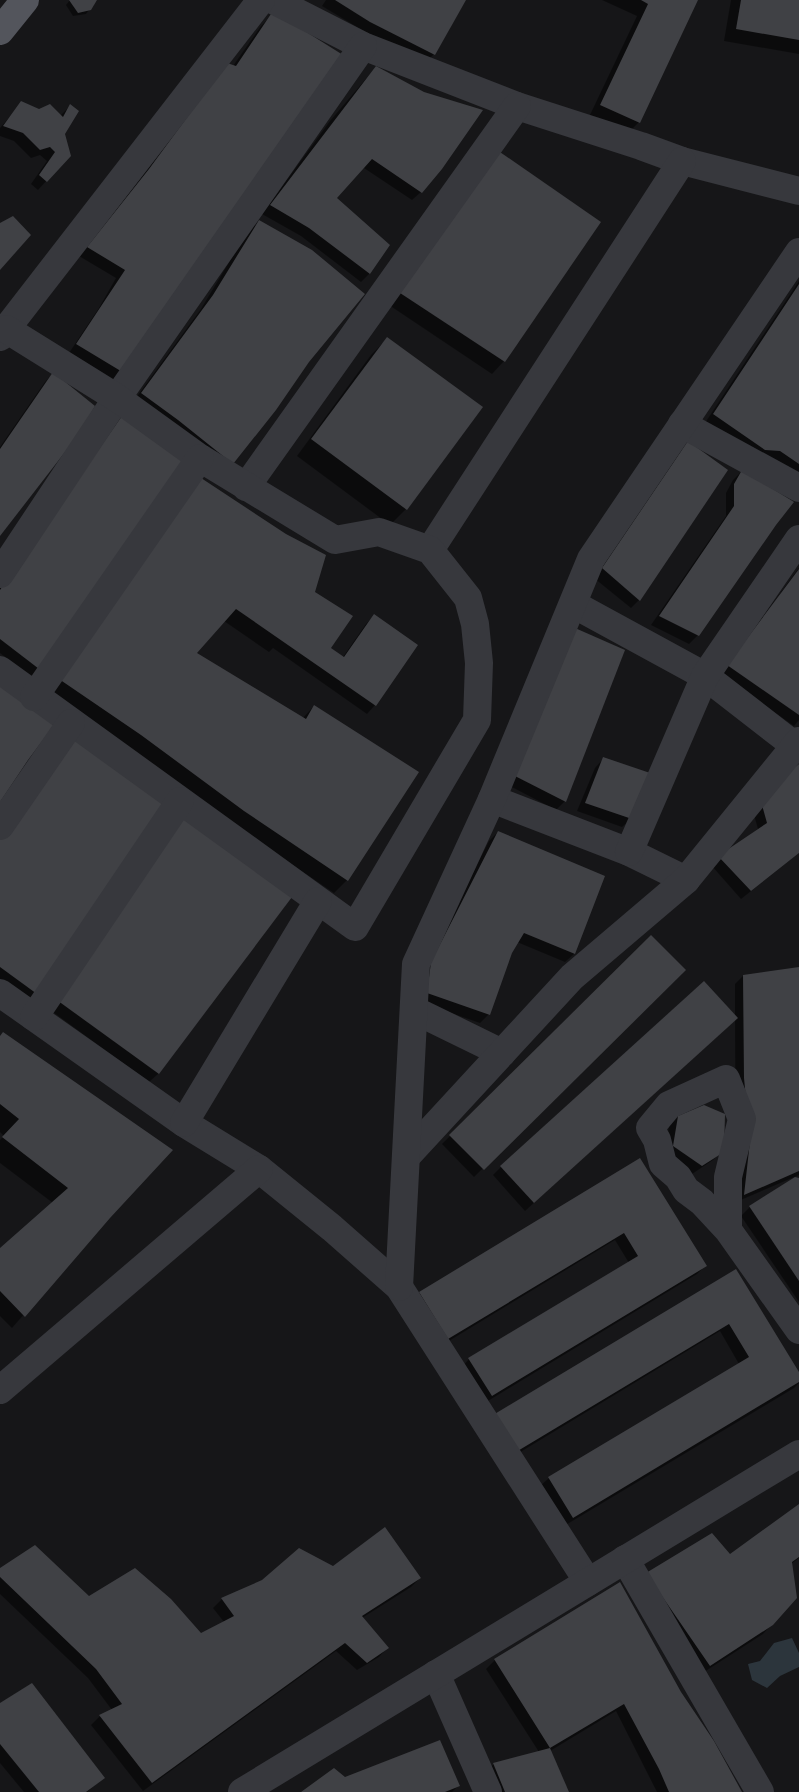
<svg xmlns="http://www.w3.org/2000/svg" width="799" height="1792" font-family="Cabin,sans-serif">
<style>
.water{fill:#2c353c}
.shadow{fill:#0007}
.building{fill:#404145}
.lines{fill:none;stroke-linecap:round;stroke-linejoin:round}
.minor{stroke:#37383d;stroke-width:28}
.primary{stroke:#53555c;stroke-width:28}
</style>
<rect width="100%" height="100%" fill="#161618"/>
<path class="water" d="M792,1638L799,1653V1667L780,1676L767,1688L752,1680L748,1664L760,1661L774,1643Z"/>
<g class="shadow">
<path d="M70,0H96L86,14L73,16L66,5Z"/>
<path d="M326,0H465L434,54L425,63L362,30L322,6Z"/>
<path d="M602,0H697L639,122L626,135L589,117L637,16Z"/>
<path d="M731,0H799V54L724,41Z"/>
<path d="M274,13L341,55L114,381L69,353L99,308L116,278L79,256L140,179L183,122L233,66L261,26Z"/>
<path d="M376,67L421,192L412,200L364,168L369,162L368,160L332,203L388,245L369,274L361,282L301,236L262,214L330,121Z"/>
<path d="M22,103L39,111L60,116L70,106L64,134L70,155L38,190L31,184L47,161L40,155L31,158L14,141L0,136V128Z"/>
<path d="M485,164L504,361L492,374L386,303Z"/>
<path d="M259,221L308,361L232,463L130,406L201,309L246,234Z"/>
<path d="M799,281V478L705,423Z"/>
<path d="M387,339L406,509L390,525L297,456L371,355Z"/>
<path d="M53,373L0,533V447L45,382Z"/>
<path d="M122,418L34,680L0,653V586L110,431Z"/>
<path d="M688,443L639,600L631,608L594,578L680,452Z"/>
<path d="M742,471L775,524L698,635L689,644L651,625L726,516V493L733,480Z"/>
<path d="M182,488L314,592L330,648L343,657L366,624L374,616L375,705L367,714L273,648L269,652L224,621L195,654L302,719L314,706L347,880L334,893L231,823L44,690Z"/>
<path d="M799,568V720L794,726L720,674Z"/>
<path d="M567,638L565,801L556,810L506,784Z"/>
<path d="M603,759L631,819L622,827L577,811L595,768Z"/>
<path d="M799,765V853L741,899L711,865L758,829L754,815Z"/>
<path d="M498,832L604,877L574,954L565,962L517,942L511,953L489,1014L480,1023L419,1002L423,972L489,841Z"/>
<path d="M0,837L36,993L28,1002L0,982Z"/>
<path d="M110,919L226,982L158,1074L149,1082L46,1007Z"/>
<path d="M651,937L684,970L474,1177L442,1144Z"/>
<path d="M799,968V1175L736,1202L735,1020L525,1211L493,1175L501,1167L735,1017V984L743,976Z"/>
<path d="M0,1037L108,1218L12,1328L0,1316V1250L53,1203L0,1163V1140L4,1136L0,1132Z"/>
<path d="M678,1117L722,1151L713,1160L692,1174L665,1155L669,1126Z"/>
<path d="M640,1159L705,1266L697,1274L483,1404L461,1368L469,1359L629,1263L615,1240L439,1347L411,1301L420,1293Z"/>
<path d="M799,1180V1302L741,1216L750,1207Z"/>
<path d="M736,1270L799,1374V1383L794,1388L564,1526L540,1486L549,1478L739,1364L720,1331L507,1460Z"/>
<path d="M799,1506V1558L791,1564L772,1624L763,1634L701,1674L639,1582L730,1556Z"/>
<path d="M333,1567L420,1578L411,1587L362,1618L387,1648L379,1657L357,1670L336,1651L143,1791L91,1725L100,1716L112,1710L88,1678L0,1594V1569L201,1635L224,1622L213,1608L222,1599L263,1582Z"/>
<path d="M495,1660L680,1693L740,1792H657L616,1711L550,1751L568,1792H494L485,1772L494,1764L539,1752L486,1669Z"/>
<path d="M0,1704L103,1778L87,1792H24L0,1763Z"/>
<path d="M345,1779L458,1786L452,1792H301Z"/>
</g>
<g class="building">
<path d="M69,0H97L91,10L78,13Z"/>
<path d="M335,0H466L435,55L370,22Z"/>
<path d="M641,0H698L640,123L600,105L648,4Z"/>
<path d="M741,0H799V40L736,29Z"/>
<path d="M273,11L343,55L124,373L76,344L125,270L87,247L149,169L227,63L236,66Z"/>
<path d="M376,66L424,92L483,110L442,169L422,193L372,159L337,198L390,245L370,274L309,228L270,205Z"/>
<path d="M21,101L39,109L50,104L63,117L70,104L79,111L65,134L71,156L47,182L39,175L55,152L50,147L40,150L23,133L3,126Z"/>
<path d="M497,150L601,222L505,362L397,291Z"/>
<path d="M13,216L31,235L0,270V223Z"/>
<path d="M259,220L312,250L365,294L309,362L276,410L233,464L178,420L141,393L213,295Z"/>
<path d="M799,284V464L780,451L765,450L713,414Z"/>
<path d="M387,337L483,407L407,510L311,439Z"/>
<path d="M53,372L95,406L79,434L0,536V449Z"/>
<path d="M122,416L185,462L43,672L0,639V590Z"/>
<path d="M688,441L728,470L640,601L602,568Z"/>
<path d="M742,470L794,502L776,525L699,636L659,616L734,506V484Z"/>
<path d="M195,474L286,534L326,555L315,592L353,616L331,648L344,657L374,614L418,645L376,706L236,609L197,653L306,719L314,705L419,772L348,881L244,811L141,735L56,677Z"/>
<path d="M799,569V715L727,665Z"/>
<path d="M575,628L625,650L566,802L513,775Z"/>
<path d="M0,680L58,720L28,760L0,802Z"/>
<path d="M72,737L170,801L37,994L0,967V840Z"/>
<path d="M603,757L653,774L632,819L585,803Z"/>
<path d="M799,764V853L751,891L718,856L767,823L762,805L782,777Z"/>
<path d="M185,814L295,893L159,1074L54,998Z"/>
<path d="M498,831L605,876L575,954L524,933L512,953L490,1015L427,993L431,962Z"/>
<path d="M651,935L686,970L484,1170L449,1135Z"/>
<path d="M799,967V1171L744,1195L750,1141L744,1078L743,975Z"/>
<path d="M704,981L738,1018L534,1203L500,1166Z"/>
<path d="M3,1032L173,1150L110,1218L25,1317L0,1291V1248L68,1188L2,1137L19,1119L0,1104V1036Z"/>
<path d="M704,1105L725,1114L724,1152L702,1166L673,1146L678,1116Z"/>
<path d="M640,1158L707,1266L492,1396L468,1358L638,1256L624,1233L448,1339L419,1292Z"/>
<path d="M795,1177L799,1178V1281L749,1206Z"/>
<path d="M736,1269L799,1372V1382L573,1518L548,1477L749,1357L729,1324L516,1452L493,1415Z"/>
<path d="M799,1504V1557L792,1562L797,1598L773,1625L710,1666L646,1573L712,1533L730,1554Z"/>
<path d="M385,1527L421,1578L362,1616L389,1648L367,1663L345,1643L152,1783L99,1715L122,1704L96,1669L0,1577V1568L35,1545L89,1596L135,1568L171,1599L201,1633L234,1616L221,1598L262,1580L299,1548L333,1566Z"/>
<path d="M620,1582L681,1692L714,1741L742,1792H669L659,1769L624,1704L550,1748L494,1659Z"/>
<path d="M32,1683L105,1778L86,1792H39L0,1744V1703Z"/>
<path d="M440,1740L460,1786L445,1792H301L334,1768L345,1777Z"/>
<path d="M550,1748L569,1792H505L493,1763Z"/>
</g>
<g class="lines">
<g class="minor">
<path d="M273,0L363,46L517,106L641,146L682,161L799,191"/>
<path d="M0,337L261,0"/>
<path d="M682,424L799,488"/>
<path d="M246,487L517,106"/>
<path d="M430,550L682,161"/>
<path d="M0,574L117,398L363,46"/>
<path d="M573,604L705,676L794,745"/>
<path d="M0,670L355,927L477,720L479,663L475,624L468,598L430,550L379,532L335,540L200,458L117,398L6,329"/>
<path d="M34,697L200,458"/>
<path d="M492,799L629,852L686,880"/>
<path d="M0,826L71,723"/>
<path d="M629,852L705,676L799,539"/>
<path d="M0,993L184,1123L259,1169L332,1228L399,1287L588,1582"/>
<path d="M414,1010L502,1053"/>
<path d="M34,1017L180,801"/>
<path d="M184,1123L318,901"/>
<path d="M406,1157L572,977L686,880L799,741"/>
<path d="M728,1230V1177L742,1119L726,1079L669,1105L650,1128L657,1140L663,1164L678,1177L686,1190L702,1202L728,1230L799,1330"/>
<path d="M399,1287L416,964L492,799L591,559L799,252"/>
<path d="M0,1390L259,1169"/>
<path d="M625,1559L760,1792"/>
<path d="M436,1674L488,1792"/>
<path d="M242,1792L799,1454"/>
</g>
<path class="primary" d="M0,31L25,0"/>
</g>
</svg>
